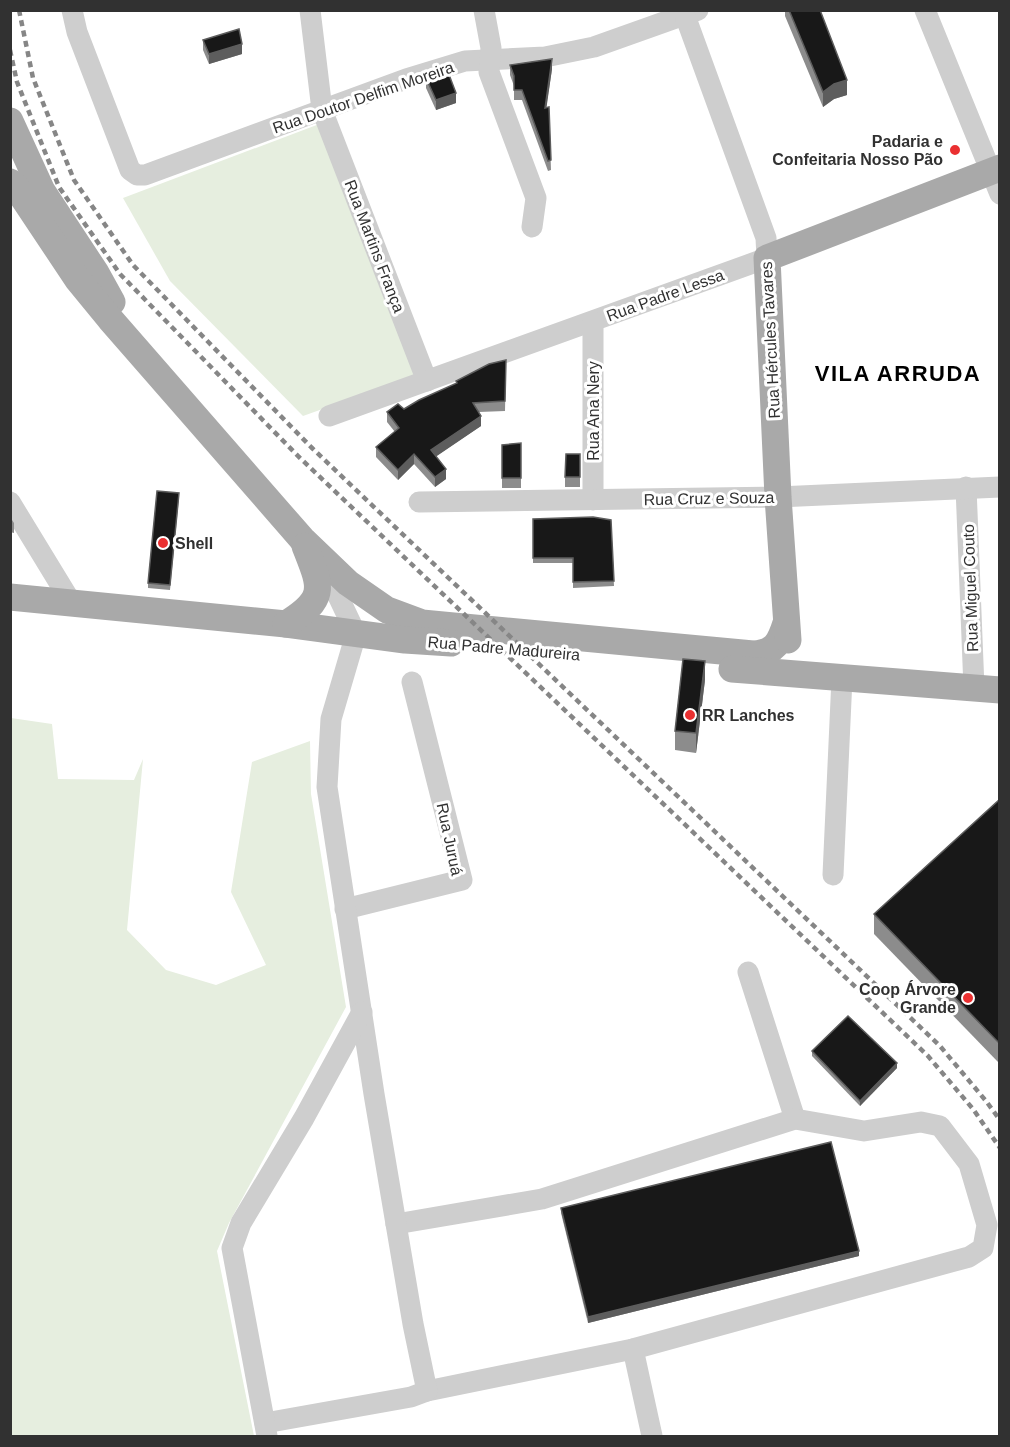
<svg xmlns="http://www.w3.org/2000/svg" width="1010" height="1447" font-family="Helvetica,sans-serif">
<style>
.green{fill:#e6eedf}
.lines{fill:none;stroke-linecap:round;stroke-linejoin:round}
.minor{stroke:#cecece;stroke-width:21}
.major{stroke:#a9a9a9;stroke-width:27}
.rail{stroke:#868686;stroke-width:4.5;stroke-dasharray:6 4.5;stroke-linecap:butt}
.wall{fill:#8c8c8c}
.shaded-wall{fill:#5d5d5d}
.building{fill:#181818;stroke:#5d5d5d;stroke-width:1.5}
.poi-dot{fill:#ea3031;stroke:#fff;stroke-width:2}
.labels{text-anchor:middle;stroke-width:6;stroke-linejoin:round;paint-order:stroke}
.street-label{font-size:16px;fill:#313131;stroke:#fff}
.poi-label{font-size:16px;font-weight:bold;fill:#313131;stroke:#fff;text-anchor:end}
.district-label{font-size:22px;font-weight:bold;letter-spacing:1.5px;fill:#000;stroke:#fff}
</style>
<rect width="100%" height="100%" fill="#fff"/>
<g class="green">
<path d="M322,123L415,376L303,416L170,281L123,198Z"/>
<path d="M11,718L52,724L58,779L134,780L143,759L127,930L166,970L216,985L266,965L231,892L252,762L310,741L311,794L346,1007L229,1223L217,1251L254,1436H11Z"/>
</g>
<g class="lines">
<g class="minor">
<path d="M72,10L77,32L130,170L137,175H145L406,79L465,61L545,57L594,47L698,10"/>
<path d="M310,10L322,110L427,381"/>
<path d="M484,10L491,48L489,72L536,198L532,227"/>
<path d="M925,10L1000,194"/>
<path d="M329,416L767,258L766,238L683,10"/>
<path d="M966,487L974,688"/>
<path d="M593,500V322"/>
<path d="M10,502L71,602"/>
<path d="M419,502L778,497L1000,487"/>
<path d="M833,875L842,678"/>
<path d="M345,909L462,880L412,682"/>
<path d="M396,1224L542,1199L795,1119L748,972"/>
<path d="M633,1349L652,1436"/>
<path d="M427,1391L633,1349L969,1257L983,1248L987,1225L969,1164L940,1126L921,1122L864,1131L795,1119"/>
<path d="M265,1423L411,1397L427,1391L413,1324L374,1094L327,787L331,719L356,634L338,596L317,562"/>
<path d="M267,1436L232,1248L241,1223L304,1118L362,1012"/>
</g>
<g class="major">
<path d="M10,121L42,191L96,273L112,302"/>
<path d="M10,182L14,184L78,280L110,319L302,539L348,583L387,610L422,623L753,654C775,653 780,642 786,623"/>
<path d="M10,597L286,624L405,640L451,643"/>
<path d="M286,624C328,598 321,587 305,546"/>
<path d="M788,640L778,497L767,258L1000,168"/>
<path d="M732,669L1000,690"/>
</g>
<g class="rail">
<path d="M19,10L33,78L74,180L133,265L311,447L940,1046L986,1101L1000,1120"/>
<path d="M10,50L17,82L59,187L120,274L299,457L928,1056L973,1109L1000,1148"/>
</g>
</g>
<g class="wall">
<path d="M785,10H820L847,95L834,99L823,107L785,16Z"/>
<path d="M203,40L242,54L209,64L203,50Z"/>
<path d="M510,65L552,69L546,108L549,107L551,170L548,171L522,100H514V86L510,75Z"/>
<path d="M426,78L456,103L436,110L426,88Z"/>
<path d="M506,360L505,411L479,412L481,426L436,456L446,479L435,487L414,464L398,480L376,457V447L395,432L387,422V412L404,409L456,384V381Z"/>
<path d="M521,443V488H502V445Z"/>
<path d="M580,454V487H565V477Z"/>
<path d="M179,498L170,590L148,588V583Z"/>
<path d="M10,517L14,523V533L10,532Z"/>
<path d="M533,519L611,520L614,586L573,588V563H533Z"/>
<path d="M705,680L696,753L675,750V731Z"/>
<path d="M999,800V1063L874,934V914Z"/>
<path d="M812,1051L897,1068L860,1106L812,1056Z"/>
<path d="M561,1208L859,1256L588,1323L561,1213Z"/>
</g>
<g class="shaded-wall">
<path d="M242,44V54L209,64V54Z"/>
<path d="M552,59V69L545,118V108Z"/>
<path d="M847,80V95L834,99L823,107V92L834,84Z"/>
<path d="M456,93V103L436,110V100Z"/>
<path d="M481,416V426L431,460V450Z"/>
<path d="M414,454V464L398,480V470Z"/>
<path d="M446,469V479L435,487V477Z"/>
<path d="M705,661V680L696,753V733Z"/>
<path d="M897,1063V1068L860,1106V1101Z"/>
<path d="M859,1251V1256L588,1323V1317Z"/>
</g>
<g class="building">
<path d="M789,10H820L847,80L834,84L823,92Z"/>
<path d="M239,29L242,44L209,54L203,40Z"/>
<path d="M552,59L545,108L549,107L551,160L548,161L522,90H514V76L510,65Z"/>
<path d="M448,72L456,93L436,100L426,78Z"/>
<path d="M506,360L505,401L473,403L481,416L431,450L446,469L435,477L414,454L398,470L376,447L399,428L387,412L398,404L404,409L419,400L457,383L456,381L489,364Z"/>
<path d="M521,443V478H502V445Z"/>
<path d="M566,454H580V477H565Z"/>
<path d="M157,491L179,493L170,585L148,583Z"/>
<path d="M593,517L611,520L614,581L573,582V558H533V519Z"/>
<path d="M683,659L705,661L696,733L675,731Z"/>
<path d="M999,800V1043L874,914Z"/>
<path d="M848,1016L897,1063L860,1101L812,1051Z"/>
<path d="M831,1142L859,1251L588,1317L561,1208Z"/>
</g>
<g class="poi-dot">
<circle cx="955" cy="150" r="6"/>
<circle cx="163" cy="543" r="6"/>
<circle cx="690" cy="715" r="6"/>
<circle cx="968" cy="998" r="6"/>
</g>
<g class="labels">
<g class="street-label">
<text transform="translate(363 97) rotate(-19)" y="6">Rua Doutor Delfim Moreira</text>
<text transform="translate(375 246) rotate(69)" y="6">Rua Martins França</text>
<text transform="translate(665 295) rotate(-20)" y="6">Rua Padre Lessa</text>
<text transform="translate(770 340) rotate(-93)" y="6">Rua Hércules Tavares</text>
<text transform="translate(593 411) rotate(-90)" y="6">Rua Ana Nery</text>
<text transform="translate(709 498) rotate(-1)" y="6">Rua Cruz e Souza</text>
<text transform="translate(970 588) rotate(-92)" y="6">Rua Miguel Couto</text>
<text transform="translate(504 648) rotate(5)" y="6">Rua Padre Madureira</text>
<text transform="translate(450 839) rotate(78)" y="6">Rua Juruá</text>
</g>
<g class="poi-label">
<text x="943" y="147">Padaria e<tspan x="943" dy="18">Confeitaria Nosso Pão</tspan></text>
<text x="175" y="549" text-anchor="start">Shell</text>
<text x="702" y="721" text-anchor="start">RR Lanches</text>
<text x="956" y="995">Coop Árvore<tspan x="956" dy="18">Grande</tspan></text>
</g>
<g class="district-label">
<text x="898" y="381">VILA ARRUDA</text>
</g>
</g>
<rect width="1010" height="1447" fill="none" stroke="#313131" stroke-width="24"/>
</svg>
